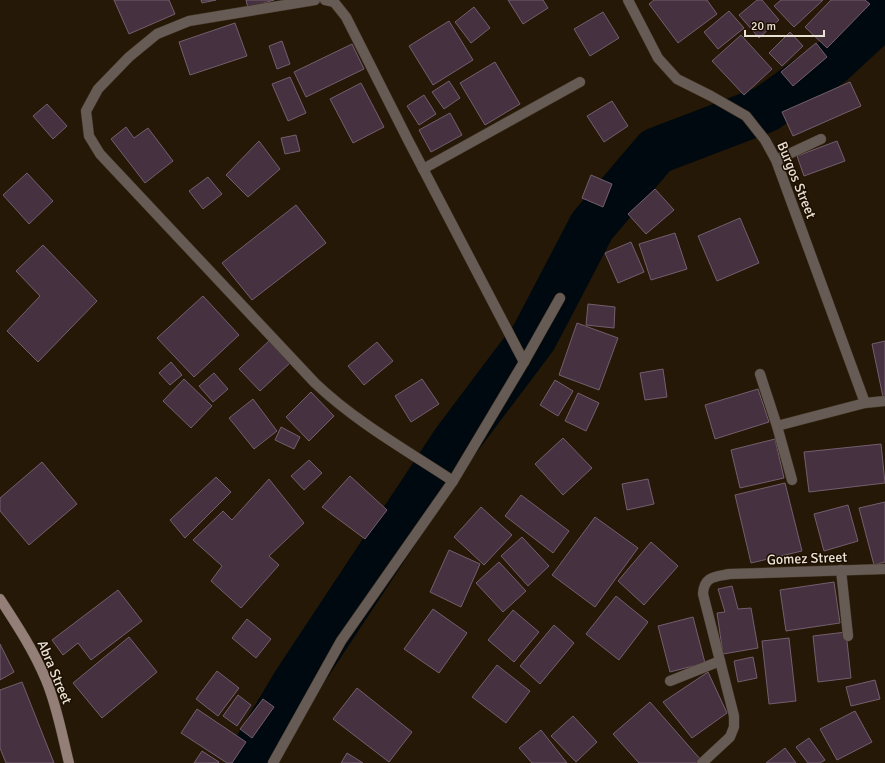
<svg xmlns="http://www.w3.org/2000/svg" width="885" height="763" font-family="Signika,sans-serif">
<style>
.lines{fill:none;stroke-linecap:round;stroke-linejoin:round}
.river{stroke:#00090f;stroke-width:47}
.building{fill:#463141;stroke:#735e6e}
.lane-casing{stroke:#413423;stroke-width:11}
.street-casing{stroke:#413423;stroke-width:11}
.secondary-casing{stroke:#413423;stroke-width:11}
.lane{stroke:#675b56;stroke-width:10}
.street{stroke:#675b56;stroke-width:10}
.secondary{stroke:#937f78;stroke-width:10}
.labels{text-anchor:middle;stroke-width:3;stroke-linejoin:round;paint-order:stroke}
.street-label{font-size:14px;fill:#eae1d5;stroke:#1c0f01}
</style>
<rect width="100%" height="100%" fill="#251806"/>
<g class="lines">
<path class="river" d="M248,763L295,684L455,442L534,337L592,226L656,151L766,109L832,62L885,13"/>
</g>
<g class="building">
<path d="M114,0H169L175,14L129,34Z"/>
<path d="M201,0H216L202,3Z"/>
<path d="M246,0H274L248,8Z"/>
<path d="M508,0H543L548,8L523,24Z"/>
<path d="M654,0H707L717,14L678,43L649,4Z"/>
<path d="M757,0H762L779,20L759,38L739,15Z"/>
<path d="M781,0H823L794,27L774,6Z"/>
<path d="M831,0H865L870,4L827,48L805,27Z"/>
<path d="M474,7L490,28L471,43L455,22Z"/>
<path d="M729,11L744,28L718,49L704,32Z"/>
<path d="M603,12L619,38L590,56L574,29Z"/>
<path d="M449,21L473,60L433,85L409,46Z"/>
<path d="M235,23L247,56L190,75L179,42Z"/>
<path d="M790,32L803,46L782,66L769,53Z"/>
<path d="M741,35L772,69L744,95L712,61Z"/>
<path d="M282,41L290,64L277,69L269,46Z"/>
<path d="M816,43L827,57L793,86L781,72Z"/>
<path d="M352,44L364,69L306,97L294,72Z"/>
<path d="M495,62L520,104L485,125L460,83Z"/>
<path d="M290,77L306,113L288,121L272,84Z"/>
<path d="M449,81L460,98L444,109L432,92Z"/>
<path d="M850,82L861,106L793,136L782,112Z"/>
<path d="M361,83L384,127L353,143L330,99Z"/>
<path d="M424,95L436,114L419,125L407,106Z"/>
<path d="M612,101L628,126L604,142L587,116Z"/>
<path d="M47,104L67,126L53,139L33,116Z"/>
<path d="M450,113L462,135L431,152L419,130Z"/>
<path d="M126,127L134,138L148,128L173,161L145,183L111,139Z"/>
<path d="M296,135L300,151L285,154L281,138Z"/>
<path d="M259,141L280,169L248,197L226,175Z"/>
<path d="M837,141L845,161L804,176L797,156Z"/>
<path d="M27,173L53,201L29,224L3,195Z"/>
<path d="M591,175L612,184L603,207L582,198Z"/>
<path d="M208,177L222,194L203,209L189,191Z"/>
<path d="M655,189L674,210L646,234L628,214Z"/>
<path d="M296,205L326,243L252,300L222,263Z"/>
<path d="M740,218L759,263L717,281L698,236Z"/>
<path d="M675,233L687,269L651,280L639,244Z"/>
<path d="M631,242L644,272L618,283L605,253Z"/>
<path d="M43,245L97,301L38,362L7,331L40,296L16,271Z"/>
<path d="M203,296L239,335L194,377L157,338Z"/>
<path d="M588,304L615,307L614,328L586,325Z"/>
<path d="M577,323L618,338L599,390L559,375Z"/>
<path d="M269,341L290,363L260,391L239,369Z"/>
<path d="M885,341V396L883,397L872,344Z"/>
<path d="M377,342L393,361L364,385L348,366Z"/>
<path d="M171,362L182,375L170,385L159,373Z"/>
<path d="M663,369L667,397L645,400L640,373Z"/>
<path d="M214,373L228,389L213,402L199,386Z"/>
<path d="M184,379L212,406L191,428L163,401Z"/>
<path d="M422,379L439,404L411,422L395,396Z"/>
<path d="M555,380L573,391L558,416L540,405Z"/>
<path d="M758,389L769,422L715,439L705,405Z"/>
<path d="M311,392L334,416L309,441L286,417Z"/>
<path d="M578,393L599,403L586,431L565,421Z"/>
<path d="M253,399L277,431L254,449L229,418Z"/>
<path d="M281,427L300,437L294,449L275,440Z"/>
<path d="M563,438L592,468L563,495L535,464Z"/>
<path d="M775,439L784,478L740,488L731,450Z"/>
<path d="M881,444L885,483L809,492L804,452Z"/>
<path d="M309,460L322,473L304,490L291,476Z"/>
<path d="M42,462L77,504L29,545L0,511V498Z"/>
<path d="M350,476L387,510L365,539L322,507Z"/>
<path d="M216,477L231,492L185,538L170,520Z"/>
<path d="M269,479L304,523L269,556L279,565L241,608L211,581L222,566L193,540L223,511L232,520Z"/>
<path d="M648,479L654,504L627,510L622,484Z"/>
<path d="M785,483L802,551L751,563L735,495Z"/>
<path d="M521,495L569,531L553,553L505,516Z"/>
<path d="M885,502V562L874,565L859,508Z"/>
<path d="M848,505L858,541L824,551L814,514Z"/>
<path d="M481,507L512,535L484,565L454,537Z"/>
<path d="M595,517L638,548L595,607L552,575Z"/>
<path d="M522,537L549,566L528,586L501,556Z"/>
<path d="M651,542L678,566L644,605L618,581Z"/>
<path d="M449,550L480,564L461,607L430,592Z"/>
<path d="M499,562L526,591L503,612L476,583Z"/>
<path d="M834,582L840,623L786,631L780,590Z"/>
<path d="M732,586L738,609L751,608L758,648L723,654L717,613L725,612L718,589Z"/>
<path d="M118,590L142,621L91,660L78,643L63,655L52,640Z"/>
<path d="M616,596L648,622L619,660L586,634Z"/>
<path d="M433,609L467,633L439,673L404,649Z"/>
<path d="M513,610L539,632L514,662L488,640Z"/>
<path d="M693,617L705,663L670,672L658,626Z"/>
<path d="M247,619L271,639L256,658L232,638Z"/>
<path d="M554,625L574,643L540,684L520,666Z"/>
<path d="M846,632L851,678L818,682L813,636Z"/>
<path d="M129,637L157,672L102,718L73,683Z"/>
<path d="M789,638L796,701L769,704L762,641Z"/>
<path d="M0,644L14,672L0,680Z"/>
<path d="M753,657L757,678L738,682L734,661Z"/>
<path d="M497,665L530,691L506,723L472,697Z"/>
<path d="M217,671L239,688L218,716L196,699Z"/>
<path d="M708,672L727,713L692,738L663,702Z"/>
<path d="M875,680L880,699L851,706L846,687Z"/>
<path d="M22,682L54,763H6L0,748V690Z"/>
<path d="M357,688L412,732L389,762L333,719Z"/>
<path d="M238,695L251,705L237,726L223,716Z"/>
<path d="M263,699L274,707L252,738L240,729Z"/>
<path d="M650,702L701,760L697,763H639L613,734Z"/>
<path d="M197,709L246,742L232,763H227L181,733Z"/>
<path d="M855,711L872,742L837,760L820,729Z"/>
<path d="M573,716L597,742L576,762L551,736Z"/>
<path d="M541,730L567,763H532L519,748Z"/>
<path d="M809,738L825,760L820,763H808L796,747Z"/>
<path d="M785,748L796,763H766Z"/>
<path d="M202,751L219,762L218,763H194Z"/>
<path d="M347,753L363,763H341Z"/>
</g>
<g class="lines">
<defs>
<g id="lane">
<path d="M776,160L821,139"/>
<path d="M841,570L848,636"/>
<path d="M670,681L720,661"/>
</g>
<g id="street">
<path d="M315,0L189,21L157,34L129,57L98,89L86,111L89,136L100,154L315,383C356,422 406,450 453,481"/>
<path d="M325,0L334,2L346,17L408,140L524,362"/>
<path d="M628,0L658,58L677,79L711,96L746,116L765,140L776,160L865,403L885,401"/>
<path d="M423,169L580,82"/>
<path d="M760,374L777,426L792,480"/>
<path d="M777,426L865,403"/>
<path d="M273,763L341,641L453,481L524,362L560,298"/>
<path d="M702,763L730,737L734,727V716L703,594C704,576 715,577 729,574L885,569"/>
</g>
<path id="secondary" d="M0,599C17,625 34,651 46,680C57,706 62,735 69,763"/>
</defs>
<use href="#lane" class="lane-casing"/>
<use href="#street" class="street-casing"/>
<use href="#secondary" class="secondary-casing"/>
<use href="#lane" class="lane"/>
<use href="#street" class="street"/>
<use href="#secondary" class="secondary"/>
</g>
<g class="labels">
<g class="street-label">
<text transform="translate(797 180) rotate(68)" y="5">Burgos Street</text>
<text transform="translate(807 558) rotate(-2)" y="5">Gomez Street</text>
<text transform="translate(55 672) rotate(67)" y="5">Abra Street</text>
</g>
</g>
<path d="M745 30v6h79v-6" fill="none" stroke="#eae1d5" stroke-width="2"/>
<text x="751" y="30" font-size="12" fill="#eae1d5" stroke="#1c0f01" stroke-width="3" paint-order="stroke">20 m</text>
</svg>
